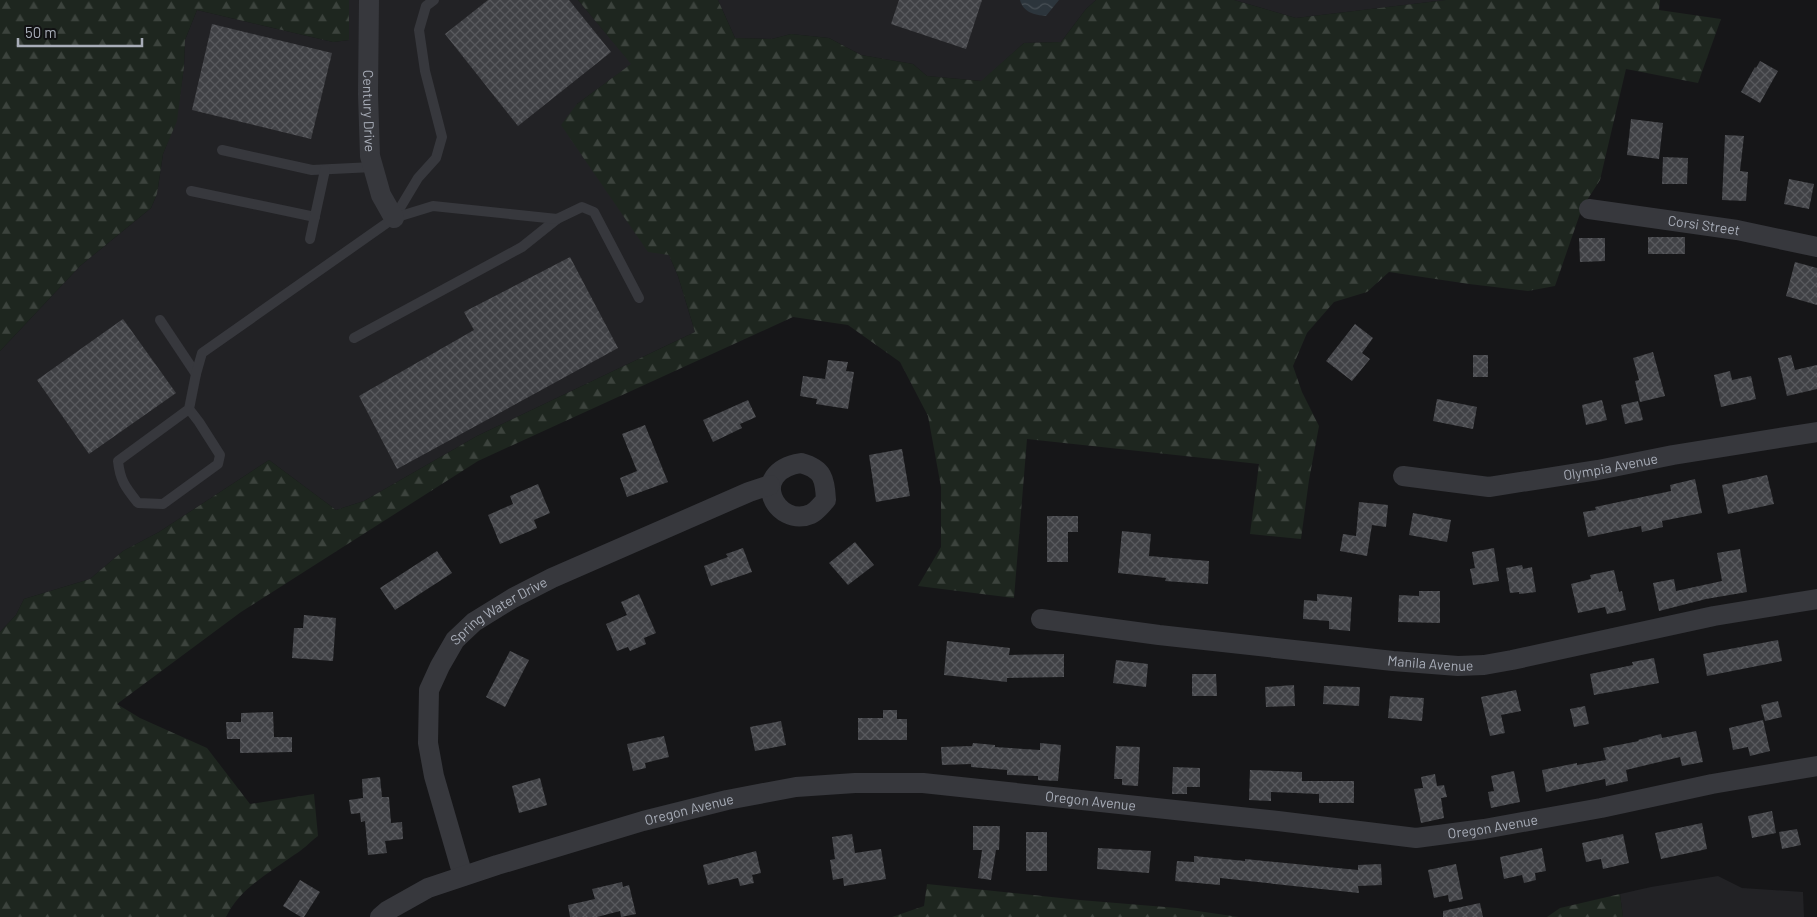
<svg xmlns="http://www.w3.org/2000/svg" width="1817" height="917" font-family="Barlow,sans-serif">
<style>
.built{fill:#222225}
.forest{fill:url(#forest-firs)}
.water{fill:url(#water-waves)}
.building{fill:url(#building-cross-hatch)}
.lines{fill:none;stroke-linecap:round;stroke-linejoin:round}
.service{stroke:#37383d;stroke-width:10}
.minor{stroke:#37383d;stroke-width:20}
.labels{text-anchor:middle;stroke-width:4;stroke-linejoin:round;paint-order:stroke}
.street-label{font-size:14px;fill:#a8adb8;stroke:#111113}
</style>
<defs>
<pattern id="forest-firs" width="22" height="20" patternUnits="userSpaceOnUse" patternTransform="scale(1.25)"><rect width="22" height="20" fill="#1e261f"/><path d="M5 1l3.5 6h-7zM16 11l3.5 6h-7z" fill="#3c433d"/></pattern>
<pattern id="water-waves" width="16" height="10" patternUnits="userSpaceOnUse" patternTransform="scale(1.25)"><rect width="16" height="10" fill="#2c353c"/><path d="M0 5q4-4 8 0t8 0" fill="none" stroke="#485056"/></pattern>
<pattern id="building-cross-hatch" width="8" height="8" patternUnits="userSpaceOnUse" patternTransform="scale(1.25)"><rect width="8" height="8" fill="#404145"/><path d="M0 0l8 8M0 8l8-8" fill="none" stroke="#595a5e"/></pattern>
</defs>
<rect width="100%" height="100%" fill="#161618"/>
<g class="built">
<path d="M349,0H578L632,64L577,104L669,255L678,276L695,332L477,436L364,501L336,510L269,460L159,532L123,551L90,579L24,599L16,615L0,632V351L80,266L151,208L157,194L163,154L176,121L184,67L185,40L197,10L333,42L349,40Z"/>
<path d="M718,0H1096L1086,9L1061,42L1024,43L982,81L927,76L913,64L861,55L829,38L791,34L772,39L735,38Z"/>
<path d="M1234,0H1446L1296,18Z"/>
<path d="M1718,876L1742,888L1803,892L1804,917H1623L1620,894L1651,887Z"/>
</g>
<g class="forest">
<path d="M0,0H349V40L333,42L197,10L185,40L184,67L177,121L163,154L157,194L151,208L80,266L0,351Z"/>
<path d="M578,0H718L735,38L772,39L791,34L829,38L861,55L913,64L927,76L981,81L1024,43L1061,42L1086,9L1096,0H1234L1296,18L1446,0H1660L1659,10L1721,19L1698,83L1626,69L1600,180L1582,208L1555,286L1528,291L1469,284L1389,272L1367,292L1334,302L1307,333L1293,366L1302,392L1319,426L1309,480L1301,539L1250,534L1259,464L1027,439L1014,598L918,586L941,547V487L928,416L900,362L848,325L793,317L478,461L241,612L117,704L140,718L207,748L250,804L314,794L318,836C310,842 303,850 294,855C269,873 240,888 226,917H0V632L16,615L24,599L90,579L123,551L159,532L269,460L336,510L364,501L477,436L695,332L678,276L669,255L648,252L561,125L577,104L631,64Z"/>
<path d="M927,884L1080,900L1177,908L1239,917H892L924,906Z"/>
<path d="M1620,894L1623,917H1547L1560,908Z"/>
</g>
<path class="water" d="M1020,0H1059L1046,16C1034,15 1023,12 1020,0Z"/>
<g class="building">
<path d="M488,0H569L611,52L518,126L445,34Z"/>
<path d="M899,0H982L966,49L891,24Z"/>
<path d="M212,24L332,53L311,139L192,110Z"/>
<path d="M1760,61L1778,71L1760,103L1741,92L1755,67L1756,68Z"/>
<path d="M1631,119L1663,123L1659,159L1627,155Z"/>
<path d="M1725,135L1744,136L1740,171L1748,172L1746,201L1722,200Z"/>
<path d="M1663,157L1688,158L1687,184H1662Z"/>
<path d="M1789,179L1814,184L1809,209L1784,204Z"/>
<rect x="1648" y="237" width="37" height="17"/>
<path d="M1579,238H1605V261L1580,262Z"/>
<path d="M570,257L618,348L397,469L359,396L474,330L464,312Z"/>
<path d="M1795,262L1817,268V305L1786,296Z"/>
<path d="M123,319L176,393L89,454L37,380Z"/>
<path d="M1355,324L1373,338L1362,353L1370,359L1352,381L1326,361Z"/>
<path d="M1653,352L1665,396L1640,402L1635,381L1639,380L1633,358Z"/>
<rect x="1473" y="355" width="15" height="22"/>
<path d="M1791,355L1795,370L1817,365V389L1787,396L1778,358Z"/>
<path d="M828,360L848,362L846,371L854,372L848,409L816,404L817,399L800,396L803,376L825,379Z"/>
<path d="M1730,371L1732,380L1751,376L1756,399L1721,407L1714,375Z"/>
<path d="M1437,399L1477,407L1473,429L1433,421Z"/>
<path d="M748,400L756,417L740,424L742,428L713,442L703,420Z"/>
<path d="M1602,400L1607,420L1586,425L1582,405Z"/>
<path d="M1638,401L1643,420L1625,424L1621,405Z"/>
<path d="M645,425L668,482L627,497L620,478L637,471L622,434Z"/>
<path d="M902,449L910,496L876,502L869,455Z"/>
<path d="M1767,475L1774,504L1728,514L1722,485Z"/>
<path d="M1695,479L1702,513L1662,521L1663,527L1642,532L1641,526L1588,537L1583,512L1596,510L1595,507L1671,491L1670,485Z"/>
<path d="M538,484L550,513L534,520L537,528L500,544L488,515L513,504L510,496Z"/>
<path d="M1359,502L1388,505L1386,527L1372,525L1367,556L1340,551L1343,534L1356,536Z"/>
<path d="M1413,513L1451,520L1447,542L1409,535Z"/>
<path d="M1047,516H1078V532H1068V562H1047Z"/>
<path d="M1122,531L1151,534L1149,556L1209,561L1208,584L1165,581L1166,578L1118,573Z"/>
<path d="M855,542L874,565L848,585L829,563Z"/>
<path d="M743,548L752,572L711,586L704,566L728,557L726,554Z"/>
<path d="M1494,548L1499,581L1473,585L1470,569L1475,568L1472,552Z"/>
<path d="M1740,549L1747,592L1706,599L1659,611L1653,583L1674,579L1676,591L1722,581L1717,553Z"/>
<path d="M437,551L452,573L395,610L380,588Z"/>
<path d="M1522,565L1523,569L1532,567L1536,592L1519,594V592L1510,593L1506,568Z"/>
<path d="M1614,570L1619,592L1622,591L1626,610L1607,614L1605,607L1578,613L1571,584L1591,579L1590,575Z"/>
<path d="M1419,591H1440V623L1398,622L1399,595L1419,596Z"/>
<path d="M639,594L656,633L644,638L646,644L630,651L628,647L617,651L606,624L627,615L621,602Z"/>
<path d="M1317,594L1352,597L1350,631L1329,629V621L1303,619L1304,600L1317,601Z"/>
<path d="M304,615L336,618L333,661L292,658L294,628H303Z"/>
<path d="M1778,640L1782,661L1707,676L1703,654Z"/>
<path d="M947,641L1010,648L1009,655L1064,654V677L1007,678V682L944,675Z"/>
<path d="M510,651L529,660L505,707L486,697Z"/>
<path d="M1654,658L1659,683L1594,695L1590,674L1633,665L1632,662Z"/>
<path d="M1116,660L1148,664L1146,687L1113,683Z"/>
<path d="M1192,674H1216L1217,696H1192Z"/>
<path d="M1294,685L1295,706L1266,707L1265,687Z"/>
<path d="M1324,686L1360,687L1359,706L1323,704Z"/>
<path d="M1516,690L1521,711L1501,715L1505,733L1490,736L1481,697Z"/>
<path d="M1390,696L1424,698L1422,721L1388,718Z"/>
<path d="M1778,701L1782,717L1765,721L1761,705Z"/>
<path d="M1585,706L1589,724L1574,727L1570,709Z"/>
<path d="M883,710H897V719H907V740H858V718H883Z"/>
<path d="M273,712L274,737H292V752L240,753V739H227L226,722H241V713Z"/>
<path d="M1763,720L1770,751L1750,756L1748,747L1733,750L1729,728Z"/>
<path d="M781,721L786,745L755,751L750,727Z"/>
<path d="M1696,731L1703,762L1682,766L1680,757L1626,770L1628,781L1606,786L1605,779L1546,792L1542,770L1577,763V765L1606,760L1603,748L1639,741L1638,740L1661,734L1662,738Z"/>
<path d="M664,736L669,757L645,763L646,768L633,771L627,744Z"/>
<path d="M973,743L995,745V747L1040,750V743L1061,745L1058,781L1038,780V776L1007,775V770L971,767V764L942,765L941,747L972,746Z"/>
<path d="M1116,746L1140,747L1138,786L1122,785V779H1114Z"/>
<path d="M1173,767L1200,768V787H1187V794H1172Z"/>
<path d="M1250,770L1302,772V781H1354V803H1319V794L1271,792V801L1249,800Z"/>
<path d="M1514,771L1520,802L1491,808L1488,792L1494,791L1491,776Z"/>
<path d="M1435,774L1437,786L1444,785L1447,797L1441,798L1444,818L1421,823L1414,789L1423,788L1421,777Z"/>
<path d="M380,777L382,797H389L391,823L402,822L403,839L385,841L387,853L368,855L365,821L361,822L360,813L351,814L349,800L363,798L362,779Z"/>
<path d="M540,778L547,805L519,813L512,786Z"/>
<path d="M1772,811L1776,833L1752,838L1748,816Z"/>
<path d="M1702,823L1707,849L1661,859L1655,833Z"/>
<path d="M973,826H1000L999,850H996L991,880L978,878L982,850H973Z"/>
<path d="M1797,829L1801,845L1782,849L1779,832Z"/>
<rect x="1026" y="832" width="21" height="39"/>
<path d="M852,834L855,853L881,849L886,879L844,886L843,878L833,880L830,860L835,859L832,837Z"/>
<path d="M1623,834L1629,863L1603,869L1601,859L1586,862L1582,843Z"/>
<path d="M1098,848L1151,851L1149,873L1097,869Z"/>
<path d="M1542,848L1546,871L1535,873L1536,880L1524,883L1522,875L1504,879L1500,857Z"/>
<path d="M756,851L761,873L752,875L754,883L740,886L738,878L708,885L703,865Z"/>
<path d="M1194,856L1245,861V859L1358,870V865L1381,864L1382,885L1358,886L1359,893L1220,878V885L1175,881L1177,861L1194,862Z"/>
<path d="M1456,864L1463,899L1449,902L1448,895L1434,898L1428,870Z"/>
<path d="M300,880L320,892L304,917H301L283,906Z"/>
<path d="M622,882L623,887L629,885L636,914L621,917L620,911L597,917H570L568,905L595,899L592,889Z"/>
<path d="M1480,903L1483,917H1443V911Z"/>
</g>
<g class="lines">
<g class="service">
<path d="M222,150L312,170L373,167"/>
<path d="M191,191L315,217"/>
<path d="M394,218L418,178L436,158L442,137L425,71L419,30L426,6L434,0"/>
<path d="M310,239L325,170"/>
<path d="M160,320L196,374"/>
<path d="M354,338L522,247L557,219"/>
<path d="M189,409L118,461C120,481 126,488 138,503L163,504L218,464L220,455L199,422L189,409L196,374L202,353L394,218L433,206L557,219L582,207L594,212L639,298"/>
</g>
<g class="minor">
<path id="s1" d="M369,0L368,94L370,156L381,195L394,218"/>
<path id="s2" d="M1589,209L1737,230L1817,247"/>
<path d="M801,463C823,469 825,479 826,500C821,505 817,511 811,514C777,529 746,472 801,463Z"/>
<path id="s3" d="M1403,476L1489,487L1598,470L1673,455L1817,432"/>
<path id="s4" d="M1041,619L1159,635L1393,661L1458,666L1484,665L1512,660L1714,616L1817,599"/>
<path id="s5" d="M463,876L434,776L428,743L429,690L440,666L455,640L474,622L513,598L552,578L749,492L770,485"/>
<path id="s6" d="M380,917L387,911L428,888L497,865L643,821L727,800L796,787L855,783H923L1278,821L1416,838L1484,829L1601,808L1712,784L1817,766"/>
</g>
</g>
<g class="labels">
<g class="street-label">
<text dy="5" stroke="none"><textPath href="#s1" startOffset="111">Century Drive</textPath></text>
<text dy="5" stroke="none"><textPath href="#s2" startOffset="116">Corsi Street</textPath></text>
<text dy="5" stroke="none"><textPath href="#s3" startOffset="210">Olympia Avenue</textPath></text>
<text dy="5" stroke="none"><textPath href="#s5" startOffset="300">Spring Water Drive</textPath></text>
<text dy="5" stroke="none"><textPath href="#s4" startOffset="392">Manila Avenue</textPath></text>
<text dy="5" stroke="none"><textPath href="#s6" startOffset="734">Oregon Avenue</textPath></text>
<text dy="5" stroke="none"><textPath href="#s6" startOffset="329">Oregon Avenue</textPath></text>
<text dy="5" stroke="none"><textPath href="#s6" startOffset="1139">Oregon Avenue</textPath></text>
</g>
</g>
<path d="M18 38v8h124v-8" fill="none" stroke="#a8adb8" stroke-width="2.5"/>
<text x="25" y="38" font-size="15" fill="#a8adb8" stroke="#111113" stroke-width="4" paint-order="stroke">50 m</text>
</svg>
